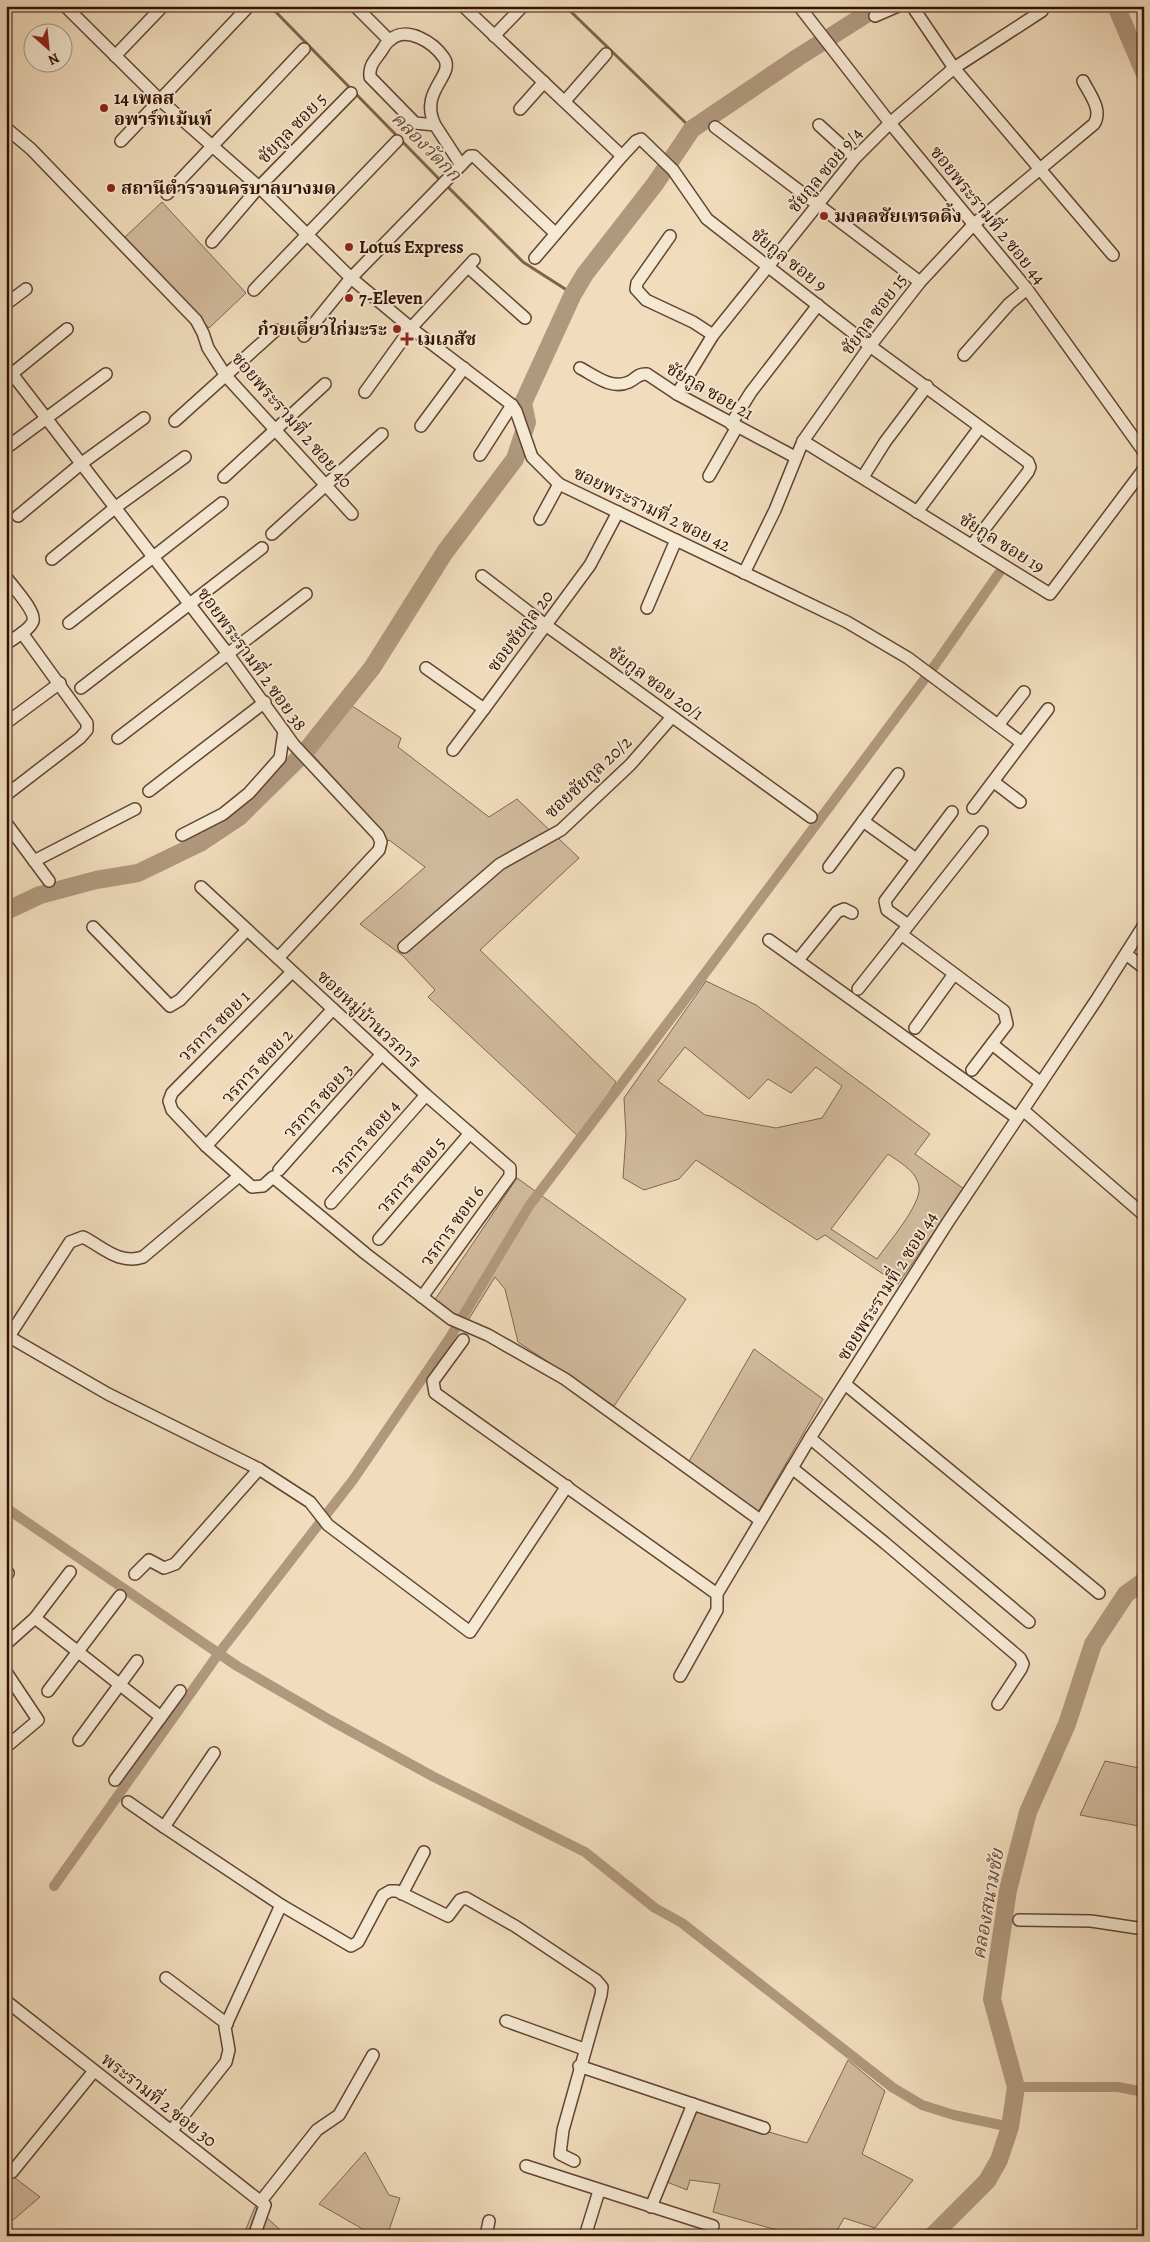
<svg xmlns="http://www.w3.org/2000/svg" width="1150" height="2242" font-family="Alegreya,'Noto Serif Thai',serif">
<style>
.green{fill:#d1ba9e;stroke:#826651;fill-rule:evenodd}
.lines{fill:none;stroke-linecap:round;stroke-linejoin:round}
.stream{stroke:#7e624d;stroke-width:3}
.canal{stroke:#b0987e;stroke-width:10}
.river{stroke:#b0987e;stroke-width:18}
.minor-casing{stroke:#624432;stroke-width:14}
.minor{stroke:#f6e9d4;stroke-width:11}
.poi-dot{fill:#8f2418;stroke:#f6e9d4;stroke-width:2}
.labels{text-anchor:middle;stroke-width:4;stroke-linejoin:round;paint-order:stroke}
.poi-label{font-size:18px;font-weight:bold;fill:#331104;stroke:#f6e9d4;text-anchor:start}
.street-label{font-size:18px;fill:#331104;stroke:#f6e9d4}
.water-label{font-size:19px;font-style:italic;fill:#654735;stroke:#f6e9d4}
</style>
<rect width="100%" height="100%" fill="#f1ddbd"/>
<filter id="stains"><feTurbulence type="fractalNoise" baseFrequency=".004" numOctaves="4"/><feColorMatrix values="0 0 0 0 .2 0 0 0 0 .09 0 0 0 0 .02 0 0 0 .5 -.17"/></filter>
<radialGradient id="worn" r=".72"><stop offset=".6" stop-color="#630" stop-opacity="0"/><stop offset="1" stop-color="#630" stop-opacity=".3"/></radialGradient>
<g class="green">
<path d="M162,202L246,293L209,328L123,239Z"/>
<path d="M346,702L401,738L398,747L489,817L517,799L579,858L480,950L616,1082L580,1138L428,997L435,990L403,956L360,924L425,867L389,840L383,845L372,820L313,755Z"/>
<path d="M706,981L756,1005L930,1134L915,1154L964,1189L898,1284L825,1235L817,1240L696,1160L679,1179L644,1190L623,1178L626,1135L624,1098ZM685,1047L749,1099L768,1079L791,1093L816,1067L842,1086L822,1118L776,1128L705,1115L658,1081ZM888,1154C899,1162 917,1171 919,1187C922,1204 887,1244 877,1259L831,1229Z"/>
<path d="M517,1178L686,1299L614,1406L518,1342L505,1289L495,1277L467,1322L434,1301Z"/>
<path d="M754,1349L823,1399L758,1512L688,1463Z"/>
<path d="M1105,1761L1144,1769V1827L1080,1815Z"/>
<path d="M848,2060L885,2091L862,2154L913,2180L875,2228L844,2218L834,2236H798L713,2212L720,2184L690,2180L687,2190L667,2182L696,2111L807,2143Z"/>
<path d="M365,2152L389,2195L400,2198L387,2236H363L366,2231L319,2204Z"/>
<path d="M6,2171L40,2197L6,2226Z"/>
<path d="M255,2207L287,2236H243Z"/>
</g>
<g class="lines">
<g class="stream">
<path d="M270,6L441,181"/>
<path d="M565,6L692,129"/>
<path d="M446,185L523,262L573,294"/>
</g>
<g class="canal">
<path d="M6,1508L237,1666L330,1720L432,1776L585,1852L655,1908L682,1923L892,2087L922,2105L954,2115L1010,2127"/>
<path d="M54,1886L219,1653L353,1480L449,1339L529,1206L685,1000L935,665L999,573"/>
<path d="M1016,2087H1118L1144,2092"/>
</g>
<g class="river">
<path d="M1116,6L1144,72"/>
<path d="M6,911L40,895L96,880L138,873L200,843L239,817L305,752L372,668L445,552L515,459L527,422L523,403L573,294L585,274L655,184L692,129L797,58L879,6"/>
<path d="M932,2236L987,2181L999,2160L1010,2127L1016,2087L992,1999L1008,1890L1028,1812L1067,1724L1093,1644L1126,1594L1144,1581"/>
</g>
<defs>
<g id="minor">
<path d="M65,6L160,100L259,187L351,278L411,328L512,405L516,411L532,457L559,484L847,622L908,658L1022,743L973,808"/>
<path d="M355,6L389,40"/>
<path d="M463,6L622,156"/>
<path d="M799,6L890,123L1027,289L1144,452"/>
<path d="M912,6L954,68L1113,255"/>
<path d="M875,16L898,6"/>
<path d="M494,36L523,6"/>
<path d="M115,56L163,6"/>
<path d="M565,101L606,54"/>
<path d="M520,109L544,82"/>
<path d="M435,125C418,91 456,75 444,58C434,43 406,24 389,41C385,44 383,49 380,53C374,61 369,66 370,77L415,123L435,125L461,165"/>
<path d="M819,125L855,158"/>
<path d="M715,127L920,282"/>
<path d="M6,128L31,149L196,320L203,333L208,348L226,376L352,514"/>
<path d="M121,141L249,6"/>
<path d="M167,194L304,49"/>
<path d="M670,236L637,283L636,289L646,300L693,322L713,335"/>
<path d="M212,242L259,187L351,93"/>
<path d="M535,258L622,156L636,141L641,139L673,170L707,219L870,346L1028,462L1030,467L1028,472L972,545"/>
<path d="M468,267L525,318"/>
<path d="M254,290L397,141"/>
<path d="M6,304L26,289"/>
<path d="M304,336L351,278L470,156H474L555,233"/>
<path d="M964,355L1009,304L1027,289"/>
<path d="M6,366L228,654L294,745L378,835L381,842L379,850L278,958"/>
<path d="M580,368C595,376 612,390 629,382C636,379 638,373 647,374L677,394L795,457"/>
<path d="M8,377L67,329"/>
<path d="M365,392L411,328L474,260"/>
<path d="M677,394L713,335L855,158L890,123L954,68L1042,11"/>
<path d="M175,421L276,330"/>
<path d="M731,424L751,392L818,305"/>
<path d="M421,426L464,368"/>
<path d="M803,441L1050,594L1144,469"/>
<path d="M6,448L106,374"/>
<path d="M480,455L512,405"/>
<path d="M709,476L737,427"/>
<path d="M224,477L325,384"/>
<path d="M863,477L885,442L927,386"/>
<path d="M917,512L980,427"/>
<path d="M18,516L82,463L144,418"/>
<path d="M540,519L559,484"/>
<path d="M272,534L382,434"/>
<path d="M52,559L116,507L185,457"/>
<path d="M744,573L775,510L803,441L870,346L920,282L974,224L1094,124C1103,110 1090,95 1083,81"/>
<path d="M482,576L547,626L811,817"/>
<path d="M6,577C12,586 36,611 33,621C30,630 14,638 6,644"/>
<path d="M647,608L676,540"/>
<path d="M69,623L222,503"/>
<path d="M426,668L484,709L590,565L618,512"/>
<path d="M81,688L262,548"/>
<path d="M6,723L60,683"/>
<path d="M998,725L1024,692"/>
<path d="M118,738L306,594"/>
<path d="M1022,743L1048,709"/>
<path d="M453,750L484,709"/>
<path d="M994,782L1020,802"/>
<path d="M149,791L265,702"/>
<path d="M6,795L80,738L87,730V723L22,633"/>
<path d="M863,821L916,859"/>
<path d="M6,823L49,881"/>
<path d="M182,835L223,814L249,793L280,758L284,731"/>
<path d="M34,861L135,809"/>
<path d="M829,867L898,774"/>
<path d="M201,887L426,1095L510,1168V1176L422,1297"/>
<path d="M908,925L887,910L885,901L952,812"/>
<path d="M93,927L170,1006L180,1000L247,930"/>
<path d="M901,934L1004,1011L1007,1024L972,1070"/>
<path d="M769,940L1017,1118"/>
<path d="M404,947L500,864L561,830L630,765L672,717"/>
<path d="M1126,954L1144,968"/>
<path d="M798,960L837,912L844,909L852,913"/>
<path d="M292,972L172,1093L169,1101L172,1110L206,1146L252,1187L263,1186L273,1177L366,1254L451,1319L488,1335L565,1379L760,1520"/>
<path d="M858,989L982,832"/>
<path d="M915,1028L954,974"/>
<path d="M992,1044L1041,1083"/>
<path d="M1023,1110L1144,1215"/>
<path d="M206,1146L333,1009"/>
<path d="M279,1170L382,1054"/>
<path d="M331,1203L426,1095"/>
<path d="M379,1239L470,1133"/>
<path d="M6,1335L108,1394L259,1469L310,1502L328,1525L470,1632L567,1486"/>
<path d="M463,1340L433,1381L435,1393L717,1594"/>
<path d="M6,1341L70,1242L83,1237C103,1247 119,1265 143,1257L238,1177"/>
<path d="M845,1384L1099,1593"/>
<path d="M810,1438L1029,1622"/>
<path d="M792,1468L885,1543L1020,1658L1023,1664L1021,1669L998,1704"/>
<path d="M6,1574L8,1573"/>
<path d="M135,1574L149,1560L164,1568L175,1564L259,1469"/>
<path d="M35,1618L161,1717"/>
<path d="M6,1644L35,1618L70,1572"/>
<path d="M6,1672L38,1720L6,1747"/>
<path d="M680,1676L717,1610V1594L810,1438L948,1222L1097,999L1144,925"/>
<path d="M48,1691L120,1596"/>
<path d="M79,1740L137,1661"/>
<path d="M214,1753L164,1827L281,1905"/>
<path d="M115,1780L180,1691"/>
<path d="M128,1802L164,1827"/>
<path d="M402,1894L424,1852"/>
<path d="M1019,1920L1091,1921L1144,1929"/>
<path d="M166,1978L227,2024"/>
<path d="M6,2001L265,2205L254,2236"/>
<path d="M506,2021L584,2049"/>
<path d="M579,2066L764,2128"/>
<path d="M172,2130L226,2062L229,2050L225,2027L281,1905L351,1946L358,1942L383,1895L390,1891H397L448,1916L460,1900L466,1898L515,1926L596,1980L602,1987L601,1995L563,2130L560,2154L574,2161"/>
<path d="M526,2166L713,2226"/>
<path d="M12,2172L94,2071"/>
<path d="M261,2201L317,2130L339,2115L373,2055"/>
<path d="M651,2207L693,2104"/>
<path d="M486,2236L489,2221"/>
<path d="M585,2236L599,2191"/>
</g>
</defs>
<use href="#minor" class="minor-casing"/>
<use href="#minor" class="minor"/>
</g>
<g class="poi-dot">
<circle cx="104" cy="108" r="5"/>
<circle cx="111" cy="188" r="5"/>
<circle cx="824" cy="216" r="5"/>
<circle cx="349" cy="247" r="5"/>
<circle cx="349" cy="298" r="5"/>
<circle cx="397" cy="329" r="5"/>
<path d="M404.5 331.5h5v5h5v5h-5v5h-5v-5h-5v-5h5z"/>
</g>
<g class="labels">
<g class="poi-label">
<text x="114" y="104">14 เพลส<tspan x="114" dy="21">อพาร์ทเม้นท์</tspan></text>
<text x="121" y="194">สถานีตำรวจนครบาลบางมด</text>
<text x="834" y="222">มงคลชัยเทรดดิ้ง</text>
<text x="359" y="253">Lotus Express</text>
<text x="359" y="304">7-Eleven</text>
<text x="387" y="335" text-anchor="end">ก๋วยเตี๋ยวไก่มะระ</text>
<text x="417" y="345">เมเภสัช</text>
</g>
<g class="street-label">
<text transform="translate(292 128) rotate(-46)" y="6">ชัยกูล ซอย 5</text>
<text transform="translate(825 170) rotate(-50)" y="6">ชัยกูล ซอย 9/4</text>
<text transform="translate(988 215) rotate(51)" y="6">ซอยพระรามที่ 2 ซอย 44</text>
<text transform="translate(789 260) rotate(38)" y="6">ชัยกูล ซอย 9</text>
<text transform="translate(874 314) rotate(-53)" y="6">ชัยกูล ซอย 15</text>
<text transform="translate(710 391) rotate(30)" y="6">ชัยกูล ซอย 21</text>
<text transform="translate(292 420) rotate(49)" y="6">ซอยพระรามที่ 2 ซอย 40</text>
<text transform="translate(652 509) rotate(26)" y="6">ซอยพระรามที่ 2 ซอย 42</text>
<text transform="translate(1002 543) rotate(32)" y="6">ชัยกูล ซอย 19</text>
<text transform="translate(520 631) rotate(-53)" y="6">ซอยชัยกูล 20</text>
<text transform="translate(252 659) rotate(54)" y="6">ซอยพระรามที่ 2 ซอย 38</text>
<text transform="translate(656 683) rotate(36)" y="6">ชัยกูล ซอย 20/1</text>
<text transform="translate(588 777) rotate(-43)" y="6">ซอยชัยกูล 20/2</text>
<text transform="translate(369 1019) rotate(43)" y="6">ซอยหมู่บ้านวรการ</text>
<text transform="translate(214 1026) rotate(-45)" y="6">วรการ ซอย 1</text>
<text transform="translate(257 1066) rotate(-47)" y="6">วรการ ซอย 2</text>
<text transform="translate(318 1101) rotate(-48)" y="6">วรการ ซอย 3</text>
<text transform="translate(365 1138) rotate(-49)" y="6">วรการ ซอย 4</text>
<text transform="translate(411 1175) rotate(-49)" y="6">วรการ ซอย 5</text>
<text transform="translate(452 1226) rotate(-54)" y="6">วรการ ซอย 6</text>
<text transform="translate(887 1286) rotate(-58)" y="6">ซอยพระรามที่ 2 ซอย 44</text>
<text transform="translate(159 2100) rotate(38)" y="6">พระรามที่ 2 ซอย 30</text>
</g>
<g class="water-label">
<text transform="translate(427 146) rotate(45)" y="7">คลองวัดกก</text>
<text transform="translate(987 1904) rotate(-80)" y="7">คลองสนามชัย</text>
</g>
</g>
<rect width="1150" height="2242" fill="none" stroke="#f1ddbd" stroke-width="25"/>
<rect x="8" y="8" width="1135" height="2227" fill="none" stroke="#331104" stroke-width="2.5"/>
<rect x="12" y="12" width="1125" height="2217" fill="none" stroke="#331104"/>
<g transform="translate(48 48) rotate(153)"><circle r="24" fill="#f6e9d4" stroke="#a89381"/>
<path d="M0-4L9 19L0 12L-9 19Z" fill="#8f2418"/>
<text y="-8" font-size="14" font-weight="bold" text-anchor="middle" fill="#331104">N</text>
</g>
<rect width="100%" height="100%" filter="url(#stains)"/>
<rect width="100%" height="100%" fill="url(#worn)"/>
</svg>
